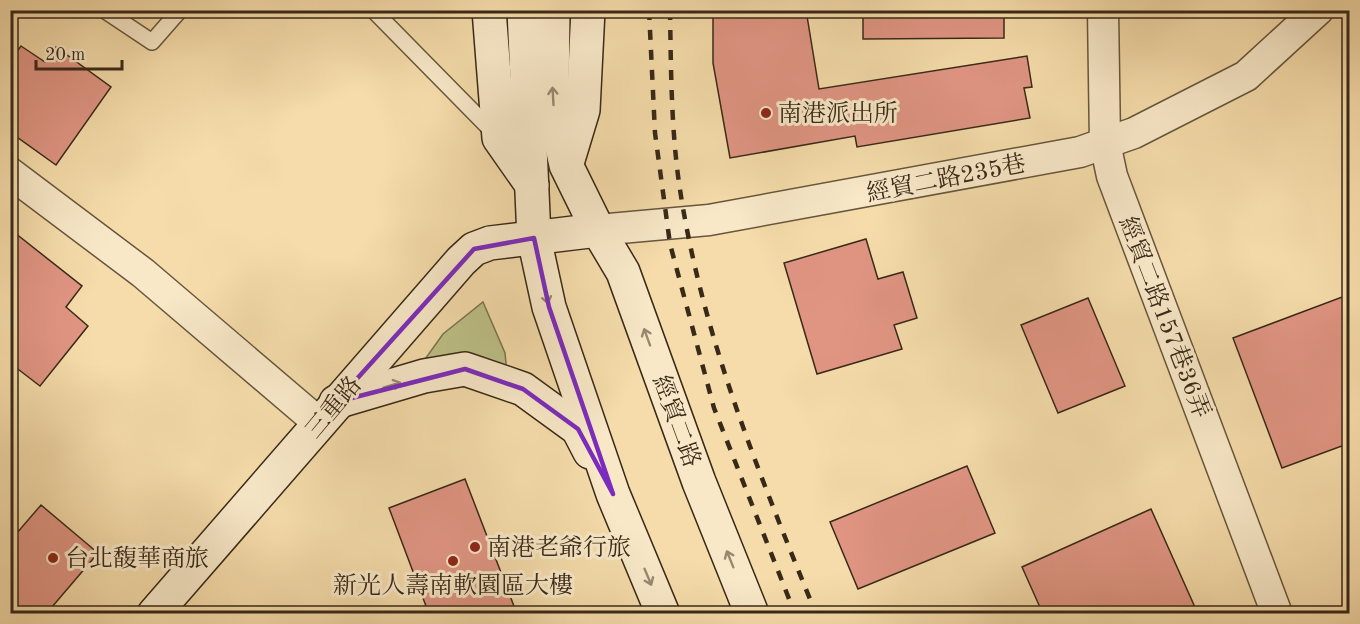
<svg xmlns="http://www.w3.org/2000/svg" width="1360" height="624" font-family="'Old Standard TT','Noto Serif TC',serif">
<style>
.green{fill:#bdc087;stroke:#7a7450;stroke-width:1.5}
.building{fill:#e09583;stroke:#382918;stroke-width:1.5}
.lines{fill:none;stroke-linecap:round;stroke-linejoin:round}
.lane-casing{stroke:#67563c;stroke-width:18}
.street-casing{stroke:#67563c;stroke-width:33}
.secondary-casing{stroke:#382918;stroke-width:36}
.lane{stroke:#f8e8c8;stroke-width:15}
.street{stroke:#f8e8c8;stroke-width:30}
.secondary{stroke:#f8e8c8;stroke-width:33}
.rail{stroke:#382918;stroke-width:4.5;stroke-dasharray:10 10;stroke-linecap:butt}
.oneway{stroke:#988870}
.marked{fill:none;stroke:#7b2cbf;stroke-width:4.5;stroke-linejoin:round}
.poi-dot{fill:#8f2418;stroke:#f8e8c8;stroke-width:2}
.labels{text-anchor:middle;stroke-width:6;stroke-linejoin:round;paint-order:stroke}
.poi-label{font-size:24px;fill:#382918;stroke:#f8e8c8;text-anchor:start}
.street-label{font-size:24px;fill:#382918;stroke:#f8e8c8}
</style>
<rect width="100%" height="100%" fill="#f5dcaa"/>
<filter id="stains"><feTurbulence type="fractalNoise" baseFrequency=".00333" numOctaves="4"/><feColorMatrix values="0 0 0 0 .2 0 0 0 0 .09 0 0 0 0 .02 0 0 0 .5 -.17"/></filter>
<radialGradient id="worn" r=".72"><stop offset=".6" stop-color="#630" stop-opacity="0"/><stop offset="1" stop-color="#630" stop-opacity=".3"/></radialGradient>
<path class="green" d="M483,302L505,353L508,384L423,362L443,334Z"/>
<g class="building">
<path d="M713,10H806L819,89L1027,56L1032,87L1024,88L1030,118L857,147L855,136L730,158L713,63Z"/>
<path d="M863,10H1004V38L863,39Z"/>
<path d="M21,46L45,62L56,47L111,87L56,165L10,132V61Z"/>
<path d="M10,229L82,286L66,307L88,326L40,386L10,363Z"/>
<path d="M866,239L878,279L903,272L917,318L894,325L902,349L817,374L784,263Z"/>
<path d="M1350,294V443L1282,468L1233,338Z"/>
<path d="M1088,298L1125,386L1058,413L1021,325Z"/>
<path d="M967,466L995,533L858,589L830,522Z"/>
<path d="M465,479L517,614H429L389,508Z"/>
<path d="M41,505L98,553L46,614H10V541Z"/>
<path d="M1151,509L1198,614H1043L1022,567Z"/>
</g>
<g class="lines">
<defs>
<g id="lane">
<path d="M104,10L152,42L180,10"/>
<path d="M373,10L497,136"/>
</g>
<g id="street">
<path d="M1103,10L1105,143L1112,176L1277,614"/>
<path d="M10,173L143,273L319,423"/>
<path d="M598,230L709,220L1080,152L1134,133L1246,76L1318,10"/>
</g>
<g id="secondary">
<path d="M489,10L499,138L532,185"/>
<path d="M524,10L534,238L549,307L613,494L663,614"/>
<path d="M553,10L552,101L566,165L598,230L623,272L699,482L752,614"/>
<path d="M567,163L583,110L588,10"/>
<path d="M336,402L424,376L465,369L523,389L578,429L590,452"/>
<path d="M154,614L461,261L474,249L490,243L598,230"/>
</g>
</defs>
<use href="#lane" class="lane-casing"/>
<use href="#street" class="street-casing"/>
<use href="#secondary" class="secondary-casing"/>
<use href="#lane" class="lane"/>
<use href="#street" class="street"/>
<use href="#secondary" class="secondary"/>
<g class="rail">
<path d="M649,10L655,133L670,244L714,408L795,614"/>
<path d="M670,10C671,68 671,126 679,183C701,334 759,473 816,614"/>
</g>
</g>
<defs><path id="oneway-shaft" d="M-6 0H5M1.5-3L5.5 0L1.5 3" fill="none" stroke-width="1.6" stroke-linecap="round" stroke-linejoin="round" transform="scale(1.5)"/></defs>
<g class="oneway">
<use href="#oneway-shaft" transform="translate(553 96) rotate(-93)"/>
<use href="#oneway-shaft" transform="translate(546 295) rotate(77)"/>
<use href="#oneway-shaft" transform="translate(647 337) rotate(-110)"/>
<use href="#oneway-shaft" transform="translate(392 385) rotate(-17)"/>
<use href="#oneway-shaft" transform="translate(730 559) rotate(-112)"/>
<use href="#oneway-shaft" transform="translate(648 577) rotate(67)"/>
</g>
<path class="marked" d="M534,238L549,307L613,494L578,429L523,389L465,369L336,402L474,249Z"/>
<g class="poi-dot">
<circle cx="766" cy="113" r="6"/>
<circle cx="475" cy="547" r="6"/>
<circle cx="53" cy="558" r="6"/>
<circle cx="453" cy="561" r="6"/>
</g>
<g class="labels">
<g class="poi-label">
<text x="778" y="121">南港派出所</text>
<text x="487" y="555">南港老爺行旅</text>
<text x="65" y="566">台北馥華商旅</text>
<text x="453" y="593" text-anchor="middle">新光人壽南軟園區大樓</text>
</g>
<g class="street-label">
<text transform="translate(946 178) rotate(-11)" y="8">經貿二路235巷</text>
<text transform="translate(1165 317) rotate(69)" y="8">經貿二路157巷36弄</text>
<text transform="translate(333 407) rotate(-50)" y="8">三重路</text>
<text transform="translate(677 421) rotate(70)" y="8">經貿二路</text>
</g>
</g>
<rect width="1360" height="624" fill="none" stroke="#f5dcaa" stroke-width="36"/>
<rect x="12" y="12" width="1336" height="600" fill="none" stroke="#382918" stroke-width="3"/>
<rect x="18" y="18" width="1324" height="588" fill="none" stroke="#382918" stroke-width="1.5"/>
<path d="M36 60v9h86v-9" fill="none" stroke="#382918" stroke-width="3"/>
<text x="45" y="60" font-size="18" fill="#382918" stroke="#f8e8c8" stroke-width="4.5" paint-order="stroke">20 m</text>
<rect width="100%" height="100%" filter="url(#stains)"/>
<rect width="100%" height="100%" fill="url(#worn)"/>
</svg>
